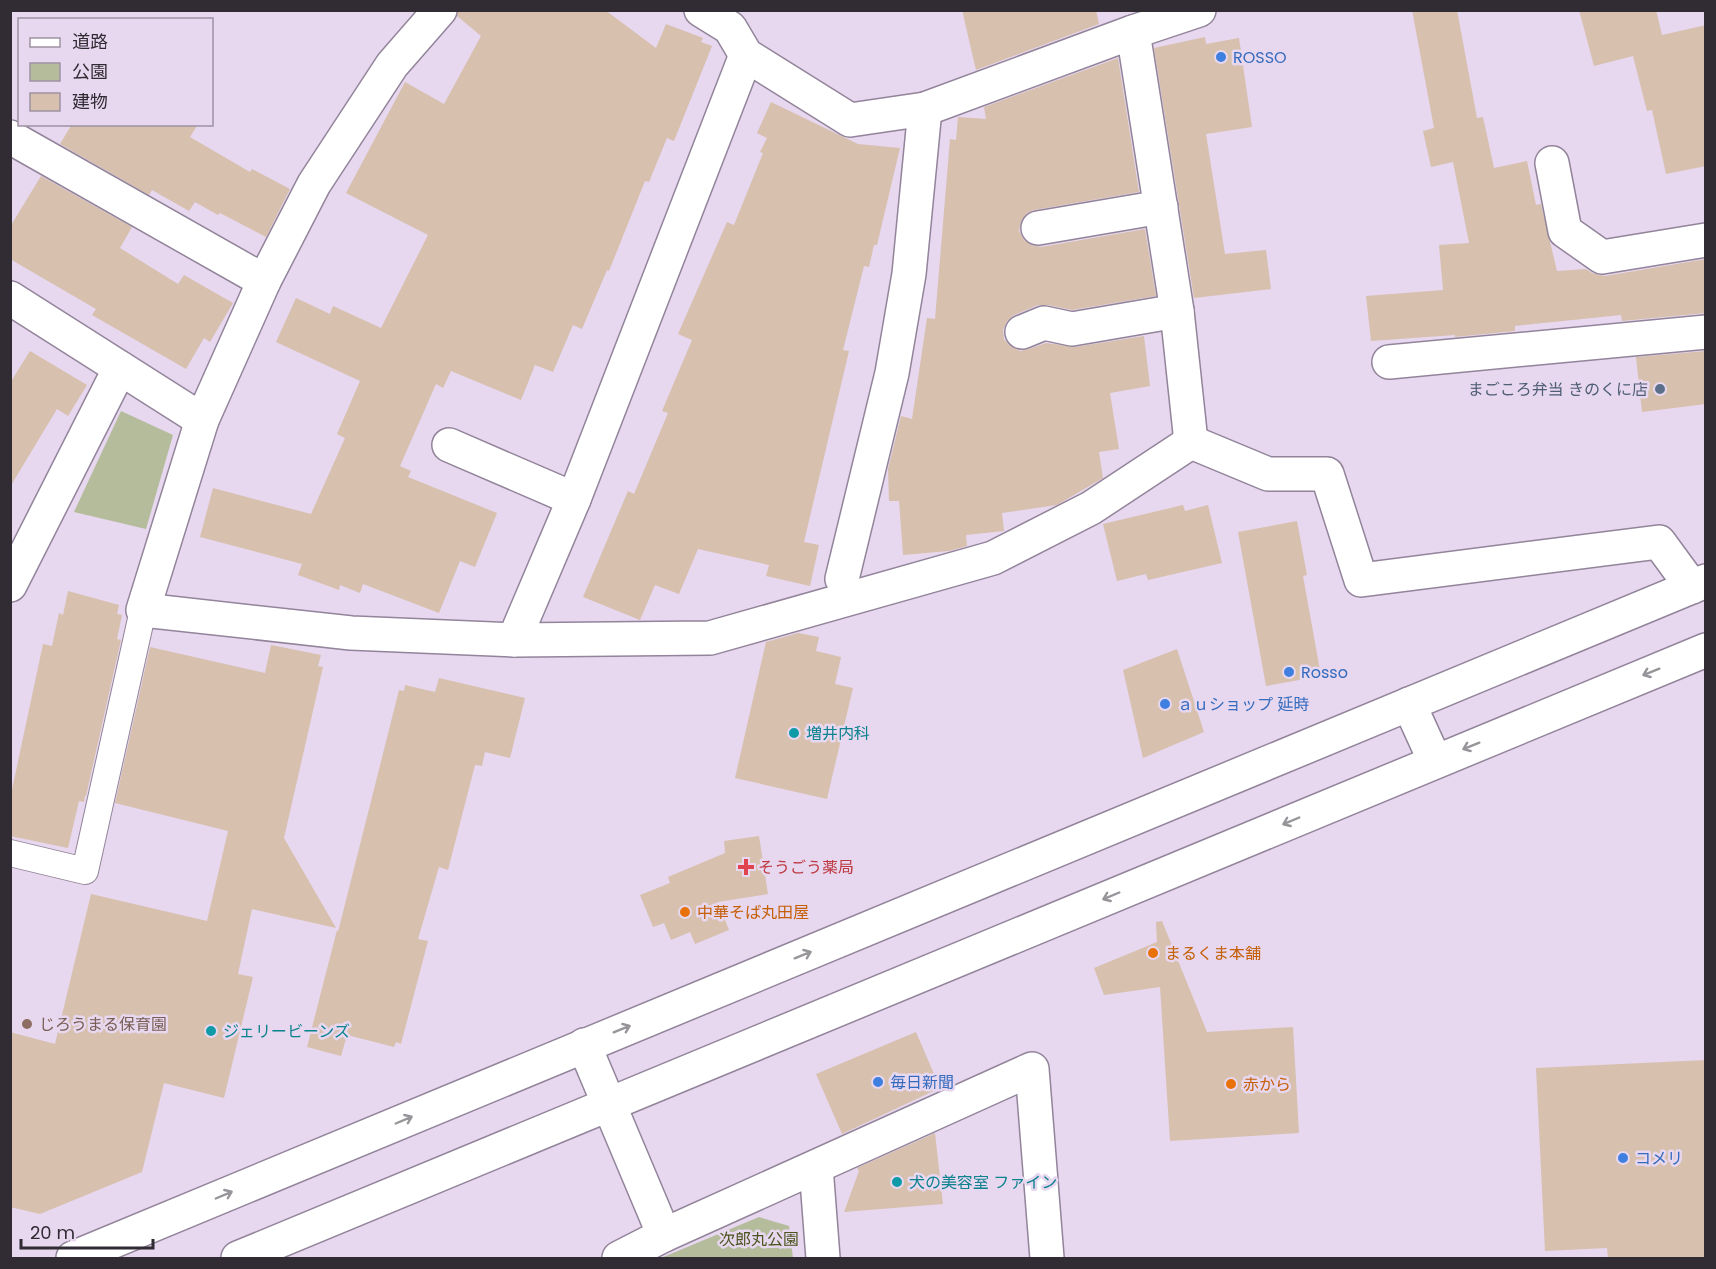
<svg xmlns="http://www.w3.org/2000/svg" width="1716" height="1269" font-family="Poppins,'Noto Sans JP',sans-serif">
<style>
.green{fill:#b4bc9c}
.building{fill:#d7c0ae}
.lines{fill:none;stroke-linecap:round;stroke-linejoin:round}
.service-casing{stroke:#92849a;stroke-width:28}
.minor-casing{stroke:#92849a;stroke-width:36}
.tertiary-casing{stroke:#92849a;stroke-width:36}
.service{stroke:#fff;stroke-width:26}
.minor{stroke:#fff;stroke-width:33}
.tertiary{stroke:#fff;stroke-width:33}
.oneway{stroke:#98959a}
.shop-dot{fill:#3f7fe0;stroke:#e7d7ef;stroke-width:2}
.service-dot{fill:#5c6f8a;stroke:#e7d7ef;stroke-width:2}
.culture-dot{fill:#0f9aa8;stroke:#e7d7ef;stroke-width:2}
.health-dot{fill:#e0444e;stroke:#e7d7ef;stroke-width:2}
.food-dot{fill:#e8710a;stroke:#e7d7ef;stroke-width:2}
.education-dot{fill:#8d6e63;stroke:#e7d7ef;stroke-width:2}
.labels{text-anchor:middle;stroke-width:5;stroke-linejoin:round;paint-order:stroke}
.shop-label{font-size:16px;fill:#366cbe;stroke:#e7d7ef;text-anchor:start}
.service-label{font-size:16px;fill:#4e5e75;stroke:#e7d7ef;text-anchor:end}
.culture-label{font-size:16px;fill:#0d838f;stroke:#e7d7ef;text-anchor:start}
.health-label{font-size:16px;fill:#be3a42;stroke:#e7d7ef;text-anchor:start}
.food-label{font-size:16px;fill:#c56008;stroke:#e7d7ef;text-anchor:start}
.education-label{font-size:16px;fill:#785e54;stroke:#e7d7ef;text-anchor:start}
.park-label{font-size:16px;fill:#4b551d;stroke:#e7d7ef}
</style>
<rect width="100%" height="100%" fill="#e7d7ef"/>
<g class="green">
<path d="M121,411L173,435L146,529L74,512Z"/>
<path d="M759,1217L789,1226L793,1258H661Z"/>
</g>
<g class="building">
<path d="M458,10H605L656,48L666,24L703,38L701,42L712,46L674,141L667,138L649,182L645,181L609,271L607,270L582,329L573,325L553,372L535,365L521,400L451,371L443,388L436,384L400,466L411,471L408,477L497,513L475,567L460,561L439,613L363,584L360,593L340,585L339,590L298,575L302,564L200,537L213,488L311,514L345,438L337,434L360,381L276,342L296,298L330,314L333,306L381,328L428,235L346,193L405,82L444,104L481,36L457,16Z"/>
<path d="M962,10H1096L1099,24L976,70Z"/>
<path d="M1412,10H1457L1477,118L1483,117L1494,168L1527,161L1536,205L1541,204L1557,271L1586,269L1592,273L1605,276L1706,259V313L1622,321L1621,315L1515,326V331L1455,337V335L1371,341L1366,296L1443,290L1439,245L1469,243L1453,162L1431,167L1423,131L1434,128Z"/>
<path d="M1579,10H1656L1662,35L1706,25V166L1666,174L1652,110L1647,111L1633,56L1594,66Z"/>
<path d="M1205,37L1206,44L1239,38L1252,127L1206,134L1225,254L1266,250L1271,289L1194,298L1154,48Z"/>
<path d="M1118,58L1139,192L1034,210L1027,213L1021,221L1019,231L1024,240L1031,245L1041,247L1145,229L1156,296L1072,310L1048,305H1038L1014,315L1007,321L1003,330L1004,339L1010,346L1020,351L1029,349L1046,343L1075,347L1144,336L1150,386L1110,393L1119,449L1099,452L1103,478L1057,505L1002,513L1004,531L966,535L967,546L949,551L903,555L899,501H889L888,469L901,416L912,419L927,318L935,319L950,139L956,140L958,117L986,119L984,107Z"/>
<path d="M771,102L858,144L900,148L877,245H874L869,267L864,266L843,350L849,351L804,542L819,545L810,586L766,576L769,565L698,549L679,594L655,585L640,620L583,597L628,491L634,494L668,413L662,411L692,340L678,334L727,222L734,225L763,153L760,152L767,138L757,133Z"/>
<path d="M72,124H198L190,137L250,172L252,169L290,189L266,237L220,213L218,215L195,202L189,211L152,190L149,195L60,144Z"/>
<path d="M41,176L132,227L120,248L178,284L184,275L233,303L210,342L204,338L186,369L92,315L96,309L10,259V227Z"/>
<path d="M30,351L87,385L68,416L57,409L10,487V383Z"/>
<path d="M1706,351V404L1642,412L1636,357Z"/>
<path d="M1183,505L1185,511L1208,505L1222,563L1148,580L1146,574L1117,581L1103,524Z"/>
<path d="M1297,521L1307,575L1303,576L1321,676L1266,686L1238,532Z"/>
<path d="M68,591L119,605L117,614L122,615L117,639L121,640L86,796H85L84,802L79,801L68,848L10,836V799L43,644L52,646L59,613L63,615Z"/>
<path d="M798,633L819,637L816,651L841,657L835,684L853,688L827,799L735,778L766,642Z"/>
<path d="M271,645L321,655L318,666L323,667L284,838L336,928L252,909L238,974L253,977L224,1098L164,1083L142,1172L40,1214L10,1207V1032L55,1044L91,894L207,921L228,831L115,803L150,647L265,673Z"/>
<path d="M1177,649L1204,732L1143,758L1123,670Z"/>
<path d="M439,678L525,698L510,758L485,752L482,766L475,765L448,870L439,867L418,939L428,941L401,1044L396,1042L394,1047L347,1035L341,1056L307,1047L337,930L338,932L399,690L404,691L405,685L435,692Z"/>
<path d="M759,836L768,894L718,902L729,930L695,944L690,932L671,940L664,923L653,927L640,895L670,883L668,877L725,853L724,841Z"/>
<path d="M1162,921L1207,1032L1293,1027L1299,1133L1170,1141L1160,987L1104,995L1094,968L1157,942L1156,922Z"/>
<path d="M916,1032L940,1088L842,1134L816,1074Z"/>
<path d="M1706,1060V1258H1608L1607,1248L1545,1251L1536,1068Z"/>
<path d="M935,1133L943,1204L844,1212L859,1171L857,1168Z"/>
</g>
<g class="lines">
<defs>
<path id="service" d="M10,853L85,871L143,610"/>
<g id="minor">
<path d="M701,10L730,28L746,55L850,120L925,109L1133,32L1199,10"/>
<path d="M1133,32L1177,311L1191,442"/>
<path d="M10,137L264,281L314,184L392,65L440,10"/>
<path d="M1552,163L1565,231L1602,257L1706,240"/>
<path d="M1038,228L1161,207"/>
<path d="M264,281L202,420L143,610L351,633L514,640"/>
<path d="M10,298L202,420"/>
<path d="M1022,332L1044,323L1072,329L1177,311"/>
<path d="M1389,362L1706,332"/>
<path d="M449,445L574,499L746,55"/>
<path d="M574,499L514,640L710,638L993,558L1091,508L1191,442L1268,474H1327L1361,580L1659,542L1692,587"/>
<path d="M842,579L892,373L909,274L925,109"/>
<path d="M10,585L120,368"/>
<path d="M1409,704L1435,761"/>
<path d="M584,1045L664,1235"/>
<path d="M816,1167L823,1258"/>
<path d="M619,1258L664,1235L1032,1069L1047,1258"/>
</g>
<g id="tertiary">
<path d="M73,1258L1706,581"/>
<path d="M238,1258L1706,650"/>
</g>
</defs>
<use href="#service" class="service-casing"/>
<use href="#minor" class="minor-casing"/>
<use href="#tertiary" class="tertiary-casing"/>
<use href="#service" class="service"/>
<use href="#minor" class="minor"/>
<use href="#tertiary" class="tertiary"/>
</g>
<defs><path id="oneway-shaft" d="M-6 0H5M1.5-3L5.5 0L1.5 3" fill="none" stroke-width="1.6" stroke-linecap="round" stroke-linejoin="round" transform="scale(1.5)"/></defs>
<g class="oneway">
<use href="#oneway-shaft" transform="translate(1651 672) rotate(158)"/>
<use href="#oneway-shaft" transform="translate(1471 746) rotate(158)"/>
<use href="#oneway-shaft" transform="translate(1291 821) rotate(157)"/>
<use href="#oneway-shaft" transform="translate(1111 896) rotate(157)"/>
<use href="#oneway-shaft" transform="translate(803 955) rotate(-22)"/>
<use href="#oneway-shaft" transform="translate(622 1029) rotate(-22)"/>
<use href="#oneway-shaft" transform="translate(404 1120) rotate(-23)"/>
<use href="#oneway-shaft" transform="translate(224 1195) rotate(-23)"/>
</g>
<g class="shop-dot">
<circle cx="1221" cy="57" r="6"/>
<circle cx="1289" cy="672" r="6"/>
<circle cx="1165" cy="704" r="6"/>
<circle cx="878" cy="1082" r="6"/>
<circle cx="1623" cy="1158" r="6"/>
</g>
<circle class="service-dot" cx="1660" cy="389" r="6"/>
<g class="culture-dot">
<circle cx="794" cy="733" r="6"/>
<circle cx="211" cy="1031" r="6"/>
<circle cx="897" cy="1182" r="6"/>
</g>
<path class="health-dot" d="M743 858h6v6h6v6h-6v6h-6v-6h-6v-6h6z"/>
<g class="food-dot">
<circle cx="685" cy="912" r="6"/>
<circle cx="1153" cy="953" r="6"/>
<circle cx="1231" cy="1084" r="6"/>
</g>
<circle class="education-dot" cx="27" cy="1024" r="6"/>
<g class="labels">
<g class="shop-label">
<text x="1233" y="63">ROSSO</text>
<text x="1301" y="678">Rosso</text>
<text x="1177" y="710">ａｕショップ 延時</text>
<text x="890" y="1088">毎日新聞</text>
<text x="1635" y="1164">コメリ</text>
</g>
<g class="service-label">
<text x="1648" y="395">まごころ弁当 きのくに店</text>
</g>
<g class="culture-label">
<text x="806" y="739">増井内科</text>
<text x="223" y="1037">ジェリービーンズ</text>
<text x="909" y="1188">犬の美容室 ファイン</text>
</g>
<g class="health-label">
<text x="758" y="873">そうごう薬局</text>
</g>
<g class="food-label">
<text x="697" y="918">中華そば丸田屋</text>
<text x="1165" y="959">まるくま本舗</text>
<text x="1243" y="1090">赤から</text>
</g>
<g class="education-label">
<text x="39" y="1030">じろうまる保育園</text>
</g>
<g class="park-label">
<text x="759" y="1245">次郎丸公園</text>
</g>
</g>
<rect width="1716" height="1269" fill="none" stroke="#312b34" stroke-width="24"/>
<rect x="18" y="18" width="195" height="108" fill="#e7d7ef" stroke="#9e92a4" stroke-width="1.5"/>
<rect x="30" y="38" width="30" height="9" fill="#ffffff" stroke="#9e92a4" stroke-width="1.5"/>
<text x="72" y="48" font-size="18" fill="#312b34">道路</text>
<rect x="30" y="63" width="30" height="18" fill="#b4bc9c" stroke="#9e92a4" stroke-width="1.5"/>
<text x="72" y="78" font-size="18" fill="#312b34">公園</text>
<rect x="30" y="93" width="30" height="18" fill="#d7c0ae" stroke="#9e92a4" stroke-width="1.5"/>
<text x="72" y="108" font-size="18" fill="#312b34">建物</text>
<path d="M21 1239v9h132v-9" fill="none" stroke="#312b34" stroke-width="3"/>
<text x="30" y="1239" font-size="18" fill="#312b34" stroke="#e7d7ef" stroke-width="4.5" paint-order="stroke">20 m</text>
</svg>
